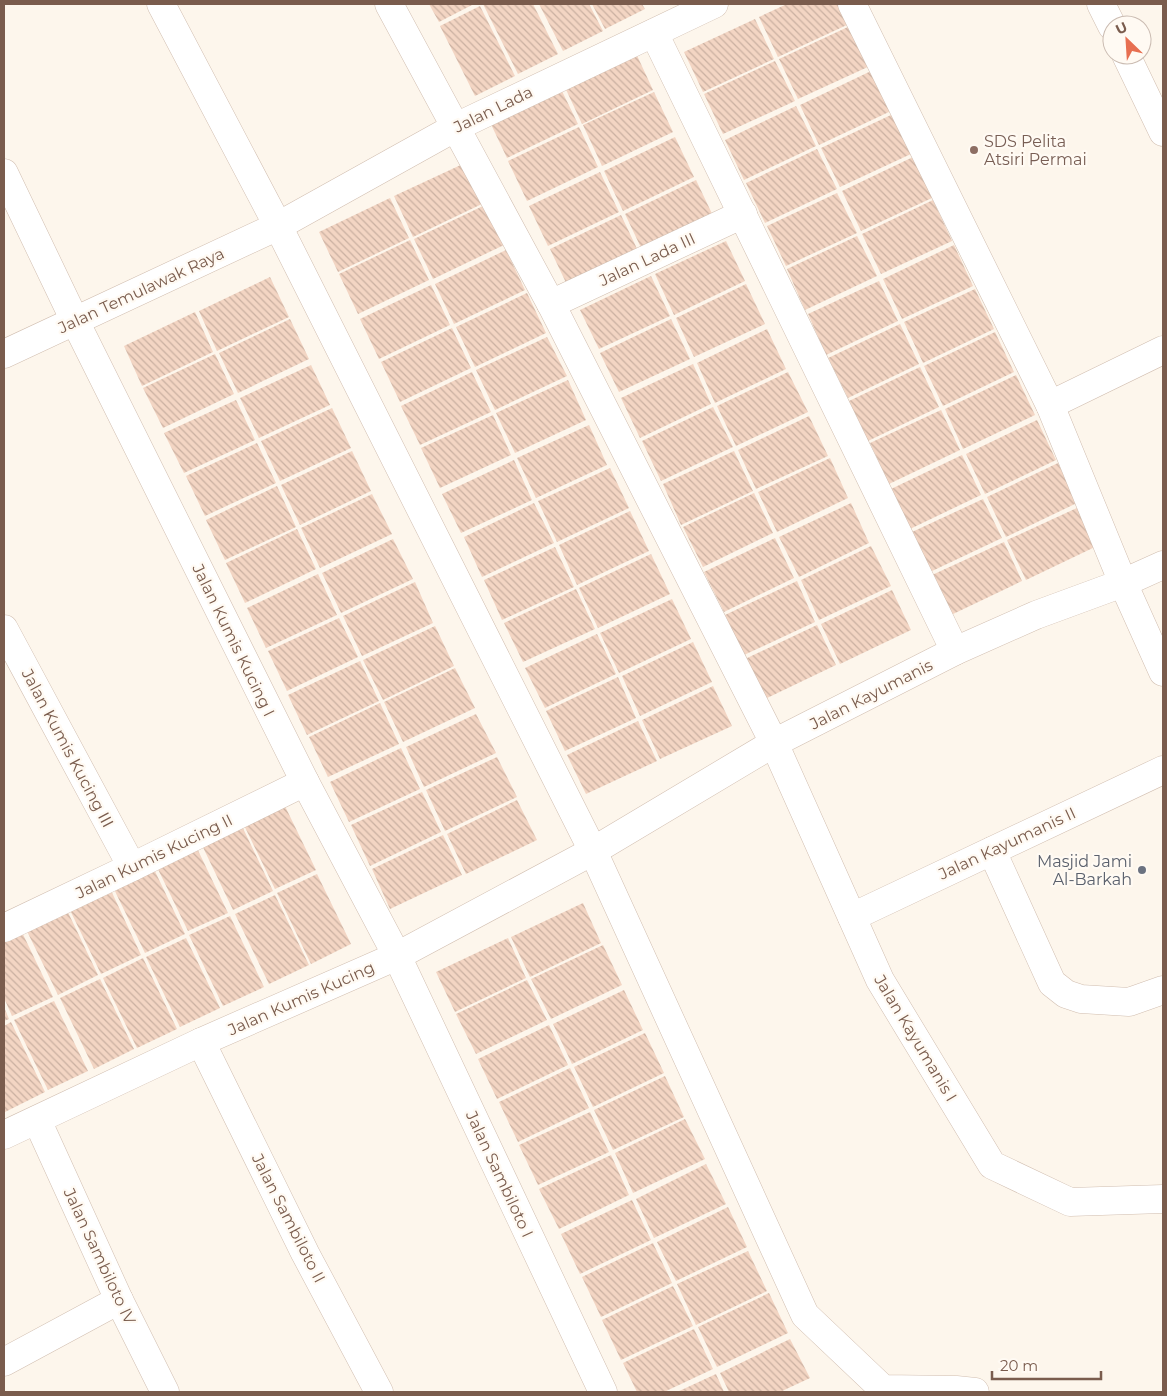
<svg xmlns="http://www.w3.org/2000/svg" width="1167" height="1396" font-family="Montserrat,sans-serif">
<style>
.building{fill:url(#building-back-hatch)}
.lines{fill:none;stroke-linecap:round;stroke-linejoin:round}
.street-casing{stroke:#d1beb0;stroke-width:29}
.street{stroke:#fff;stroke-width:28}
.education-dot{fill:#8d6e63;stroke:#fffaf3;stroke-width:2}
.worship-dot{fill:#6b7280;stroke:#fffaf3;stroke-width:2}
.labels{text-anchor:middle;stroke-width:4.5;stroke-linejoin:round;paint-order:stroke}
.street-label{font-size:16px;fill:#7a5c4d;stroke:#fffaf3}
.education-label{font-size:16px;fill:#785e54;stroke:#fffaf3;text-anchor:start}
.worship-label{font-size:16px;fill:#5b616d;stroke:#fffaf3;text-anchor:end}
</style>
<defs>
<pattern id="building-back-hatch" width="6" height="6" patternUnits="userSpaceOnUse" patternTransform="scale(1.25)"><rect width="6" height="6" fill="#f3d5c3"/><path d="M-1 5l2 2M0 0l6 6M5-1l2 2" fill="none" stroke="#cab0a1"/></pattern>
</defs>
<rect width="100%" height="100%" fill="#fdf6ec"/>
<g class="building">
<path d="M429,4H474L439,22Z"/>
<path d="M483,4H533L558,54L518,74Z"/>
<path d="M539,4H589L603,31L563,51Z"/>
<path d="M592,4H642L645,9L605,29Z"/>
<path d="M787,4H840L849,24L778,57L759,17Z"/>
<path d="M480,6L515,76L475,96L440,26Z"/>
<path d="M755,19L774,59L703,92L684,52Z"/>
<path d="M850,26L870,66L798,99L779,59Z"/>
<path d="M634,49L653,90L582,124L563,83Z"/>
<path d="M775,61L795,101L723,134L704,94Z"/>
<path d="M871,71L891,111L819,145L800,105Z"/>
<path d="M559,85L578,124L507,158L488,118Z"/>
<path d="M654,92L673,132L602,166L583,125Z"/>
<path d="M796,106L816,146L744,180L725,140Z"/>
<path d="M893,114L911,154L840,187L821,148Z"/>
<path d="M579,127L598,167L527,201L508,161Z"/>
<path d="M675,137L694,177L623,211L604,171Z"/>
<path d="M817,149L837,189L765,223L746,183Z"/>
<path d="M913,157L932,198L861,231L842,191Z"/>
<path d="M465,163L484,203L413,237L394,196Z"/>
<path d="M600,172L619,212L548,246L529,206Z"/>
<path d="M696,180L715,220L644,254L625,214Z"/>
<path d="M837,193L857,233L786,266L767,226Z"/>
<path d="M390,198L409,238L338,272L319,232Z"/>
<path d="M933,200L952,241L881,274L862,234Z"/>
<path d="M485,205L504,245L433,279L414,239Z"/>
<path d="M621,215L640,255L569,289L550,249Z"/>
<path d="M857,236L877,276L805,310L787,269Z"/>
<path d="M410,240L429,280L358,314L339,274Z"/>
<path d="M726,241L745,281L674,315L655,274Z"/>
<path d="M954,245L973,286L902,319L883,279Z"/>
<path d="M506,250L525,290L454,324L435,284Z"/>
<path d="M651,276L670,316L599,349L580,310Z"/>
<path d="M270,277L289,317L217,351L199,311Z"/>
<path d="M879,281L898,321L826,355L808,314Z"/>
<path d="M746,284L765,324L694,357L676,318Z"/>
<path d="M431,285L450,325L379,359L360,319Z"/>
<path d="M975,289L994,329L923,363L904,322Z"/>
<path d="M527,293L546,333L475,367L456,327Z"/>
<path d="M195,312L213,352L142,386L124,346Z"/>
<path d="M290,319L309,359L238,393L219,353Z"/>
<path d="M671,319L690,359L619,392L600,353Z"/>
<path d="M900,324L919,364L848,398L828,358Z"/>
<path d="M452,328L471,368L400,402L381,362Z"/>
<path d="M767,329L786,369L715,403L697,363Z"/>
<path d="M995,332L1014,372L943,406L924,366Z"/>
<path d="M547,337L567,376L495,410L476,370Z"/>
<path d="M215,354L234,394L163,428L143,388Z"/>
<path d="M693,364L711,404L640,438L621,398Z"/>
<path d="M311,365L330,405L259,438L240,398Z"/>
<path d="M920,367L939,407L868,441L849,401Z"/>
<path d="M472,372L491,412L420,445L401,406Z"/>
<path d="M788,372L808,412L736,446L717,406Z"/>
<path d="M1016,375L1035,415L963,449L945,409Z"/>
<path d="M568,380L586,420L515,453L496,413Z"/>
<path d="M236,400L255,440L184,473L164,433Z"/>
<path d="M713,407L733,447L661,481L642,441Z"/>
<path d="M332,408L351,448L280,481L261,441Z"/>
<path d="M941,410L960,450L889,484L870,443Z"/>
<path d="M493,415L511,455L440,488L421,448Z"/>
<path d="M809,416L828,456L756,489L738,450Z"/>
<path d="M1037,420L1056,460L985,494L966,454Z"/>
<path d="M589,425L607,465L536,498L517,458Z"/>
<path d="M257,443L276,483L205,516L186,476Z"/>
<path d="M352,451L371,491L300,525L281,485Z"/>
<path d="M734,451L753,491L681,525L663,484Z"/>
<path d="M962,455L981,495L910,529L891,489Z"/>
<path d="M830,458L848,498L777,532L758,492Z"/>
<path d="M514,460L532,500L461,533L442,494Z"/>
<path d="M1058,463L1077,503L1006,537L987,497Z"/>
<path d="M610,468L629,508L557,542L538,501Z"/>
<path d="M277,486L296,527L225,560L206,520Z"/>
<path d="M754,493L773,533L703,567L683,527Z"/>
<path d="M372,494L392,534L320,568L301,528Z"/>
<path d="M983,499L1002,538L930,572L912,532Z"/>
<path d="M534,503L554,543L482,577L464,537Z"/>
<path d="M851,503L869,543L799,577L779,537Z"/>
<path d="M1079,507L1097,546L1026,580L1007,540Z"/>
<path d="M630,511L649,551L577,585L559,545Z"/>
<path d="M297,529L316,569L245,603L226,563Z"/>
<path d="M775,538L794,578L724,612L704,572Z"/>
<path d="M393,539L413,579L341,613L322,573Z"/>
<path d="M1004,542L1022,581L951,615L932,575Z"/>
<path d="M871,546L891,586L819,620L801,580Z"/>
<path d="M555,547L574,587L502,620L484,580Z"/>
<path d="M651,554L670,594L598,628L579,588Z"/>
<path d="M318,574L337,615L266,648L247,608Z"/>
<path d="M797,581L815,622L744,655L725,615Z"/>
<path d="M415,582L433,623L362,656L343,616Z"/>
<path d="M576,589L595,629L523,662L504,623Z"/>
<path d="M892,590L911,630L840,664L821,624Z"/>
<path d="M672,599L691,639L619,673L600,633Z"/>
<path d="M339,618L358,657L287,691L268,651Z"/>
<path d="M817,625L836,665L765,699L745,659Z"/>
<path d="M435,626L454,666L383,700L363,660Z"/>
<path d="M597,634L616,674L545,708L525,668Z"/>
<path d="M693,642L712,682L640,716L622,676Z"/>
<path d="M360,661L379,701L307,735L288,695Z"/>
<path d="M455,668L475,708L403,742L384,702Z"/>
<path d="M618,677L636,718L565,751L546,711Z"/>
<path d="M713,686L732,726L660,759L642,720Z"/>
<path d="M380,703L399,744L328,777L309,737Z"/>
<path d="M476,714L496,753L424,787L406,747Z"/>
<path d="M638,721L657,761L586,794L567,755Z"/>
<path d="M401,748L420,789L349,822L330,782Z"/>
<path d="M497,757L517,797L445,831L426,790Z"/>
<path d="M422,792L441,832L370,866L351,825Z"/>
<path d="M282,800L316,870L275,889L241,819Z"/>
<path d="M517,800L537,840L466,874L447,834Z"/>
<path d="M239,820L273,891L233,910L199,839Z"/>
<path d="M443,835L462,875L390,909L372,869Z"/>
<path d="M194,842L228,913L188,931L154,861Z"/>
<path d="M151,863L185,934L145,953L111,883Z"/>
<path d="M317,874L351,944L311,964L277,893Z"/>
<path d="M108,884L141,955L101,974L67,904Z"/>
<path d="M275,895L309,965L269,984L235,914Z"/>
<path d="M583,903L601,943L530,977L511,937Z"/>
<path d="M64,904L98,975L58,995L24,925Z"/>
<path d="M230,916L264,987L223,1006L189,935Z"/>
<path d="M19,926L53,997L12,1016L4,998V934Z"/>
<path d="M186,938L220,1008L180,1027L146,957Z"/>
<path d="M508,938L526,978L455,1012L436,972Z"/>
<path d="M603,945L622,985L551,1019L531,979Z"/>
<path d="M143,958L177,1029L137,1048L103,978Z"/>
<path d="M100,979L134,1049L94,1069L60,998Z"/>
<path d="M527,980L547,1020L476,1054L456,1014Z"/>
<path d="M624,990L643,1030L572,1064L553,1024Z"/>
<path d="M54,1001L88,1071L48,1090L14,1020Z"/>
<path d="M4,1007L9,1019L4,1021Z"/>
<path d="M11,1022L45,1092L5,1112L4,1026Z"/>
<path d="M549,1025L568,1065L497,1099L478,1059Z"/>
<path d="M645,1033L664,1073L593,1107L574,1067Z"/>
<path d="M570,1068L589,1108L518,1142L499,1102Z"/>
<path d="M665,1076L684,1117L613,1150L594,1110Z"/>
<path d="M590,1112L609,1152L538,1185L519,1145Z"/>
<path d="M685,1119L705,1159L633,1193L615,1153Z"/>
<path d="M611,1155L629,1195L559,1229L539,1189Z"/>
<path d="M706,1164L726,1204L654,1238L636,1199Z"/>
<path d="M632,1200L651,1240L580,1274L561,1234Z"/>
<path d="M728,1207L747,1247L676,1281L657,1242Z"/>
<path d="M653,1243L672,1283L601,1317L582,1277Z"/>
<path d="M748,1251L767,1291L696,1325L677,1284Z"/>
<path d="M673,1286L693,1326L621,1360L602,1320Z"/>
<path d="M769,1293L788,1333L717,1367L698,1327Z"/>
<path d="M694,1329L713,1369L664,1392H637L623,1363Z"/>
<path d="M790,1339L810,1378L780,1392H729L720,1373Z"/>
<path d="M716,1374L724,1392H677Z"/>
</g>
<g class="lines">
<defs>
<g id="street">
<path d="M161,4L278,226L593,851L805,1315L883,1389L956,1390L975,1392"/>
<path d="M389,4L551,304L774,743L880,980L992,1165L1070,1202L1163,1199"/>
<path d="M852,4L1050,405L1123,583L1163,672"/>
<path d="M1101,4L1112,26"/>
<path d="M654,33L955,651"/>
<path d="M1126,55L1163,132"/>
<path d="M4,173L75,321L305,782L397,956L603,1392"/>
<path d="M551,304L743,214"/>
<path d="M4,354L278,226L456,127L714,4"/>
<path d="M1050,405L1163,350"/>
<path d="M4,629L132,867"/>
<path d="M992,851L1052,983L1066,994L1081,999L1129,1002L1163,990"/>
<path d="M852,917L1163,770"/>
<path d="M4,928L132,867L305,782"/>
<path d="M201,1042L305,1253L379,1392"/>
<path d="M37,1120L119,1300L165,1392"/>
<path d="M4,1135L201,1042L397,956L593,851L774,743L955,651L1036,615L1123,583L1163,565"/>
<path d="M4,1362L119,1300"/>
</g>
</defs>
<use href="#street" class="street-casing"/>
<use href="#street" class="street"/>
</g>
<circle class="education-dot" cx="974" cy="150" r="5"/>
<circle class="worship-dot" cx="1142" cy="870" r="5"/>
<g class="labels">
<g class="street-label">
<text transform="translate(493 109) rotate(-26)" y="6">Jalan Lada</text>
<text transform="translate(647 259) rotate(-25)" y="6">Jalan Lada III</text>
<text transform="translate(141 290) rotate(-25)" y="6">Jalan Temulawak Raya</text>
<text transform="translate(234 640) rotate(64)" y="6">Jalan Kumis Kucing I</text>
<text transform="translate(871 694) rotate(-27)" y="6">Jalan Kayumanis</text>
<text transform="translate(68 748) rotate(62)" y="6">Jalan Kumis Kucing III</text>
<text transform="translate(1007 843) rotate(-25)" y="6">Jalan Kayumanis II</text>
<text transform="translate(154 856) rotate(-26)" y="6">Jalan Kumis Kucing II</text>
<text transform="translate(301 998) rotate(-24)" y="6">Jalan Kumis Kucing</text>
<text transform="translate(916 1038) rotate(59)" y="6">Jalan Kayumanis I</text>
<text transform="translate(500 1174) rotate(65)" y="6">Jalan Sambiloto I</text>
<text transform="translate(289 1218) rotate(63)" y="6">Jalan Sambiloto II</text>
<text transform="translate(100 1256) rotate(65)" y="6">Jalan Sambiloto IV</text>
</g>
<g class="education-label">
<text x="984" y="147">SDS Pelita<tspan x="984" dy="18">Atsiri Permai</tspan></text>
</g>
<g class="worship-label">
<text x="1132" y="867">Masjid Jami<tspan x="1132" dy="18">Al-Barkah</tspan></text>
</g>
</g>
<rect width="1167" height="1396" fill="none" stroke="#7a5c4d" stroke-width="10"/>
<g transform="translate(1127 40) rotate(335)"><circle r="24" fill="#fffaf3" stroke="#cabbb1"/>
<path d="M0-4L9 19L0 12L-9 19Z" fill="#e76f51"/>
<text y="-8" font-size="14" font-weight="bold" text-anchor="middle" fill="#7a5c4d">U</text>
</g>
<path d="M992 1371v8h109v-8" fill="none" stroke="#7a5c4d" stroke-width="2.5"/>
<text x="1000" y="1371" font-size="15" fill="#7a5c4d" stroke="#fffaf3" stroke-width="4" paint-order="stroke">20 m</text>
</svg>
